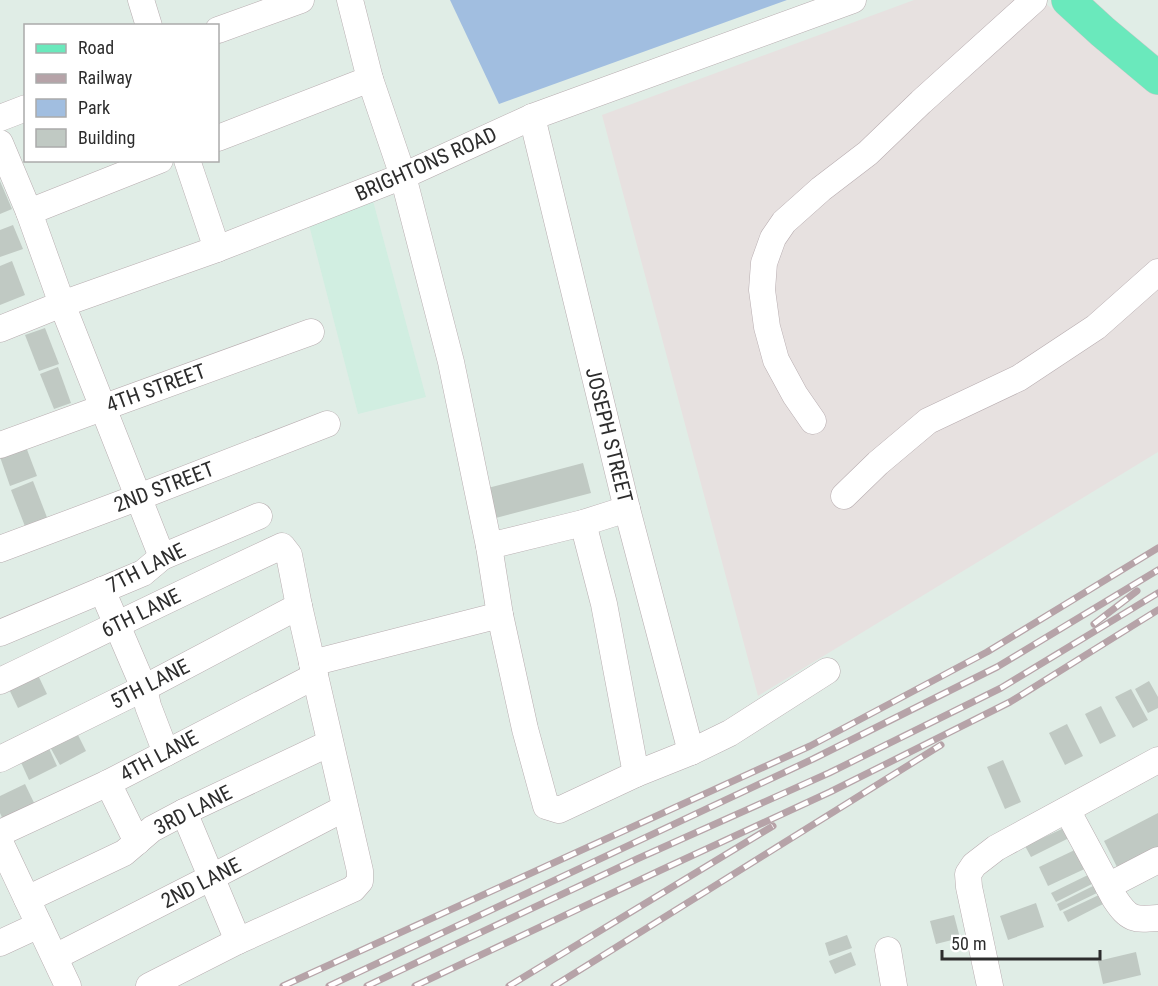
<svg xmlns="http://www.w3.org/2000/svg" width="1158" height="986" font-family="'Roboto Condensed',sans-serif">
<style>
.industrial{fill:#e7e1e0}
.education{fill:#d1eee1}
.green{fill:#a1bee0}
.building{fill:#c0c9c3}
.lines{fill:none;stroke-linecap:round;stroke-linejoin:round}
.minor-casing{stroke:#b8adb0;stroke-width:27}
.major-casing{stroke:#c8c8c8;stroke-width:34}
.minor{stroke:#fff;stroke-width:26}
.major{stroke:#6ae9bc;stroke-width:33}
.rail-casing{stroke:#b6a3a8;stroke-width:7}
.rail{stroke:#fff;stroke-width:4.5;stroke-dasharray:14;stroke-linecap:butt}
.labels{text-anchor:middle;stroke-width:4.5;stroke-linejoin:round;paint-order:stroke}
.street-label{font-size:21px;fill:#2d2d2d;stroke:#fff}
</style>
<rect width="100%" height="100%" fill="#e0ede6"/>
<path class="industrial" d="M914,0H1041L1158,93V452L758,696L602,115Z"/>
<path class="education" d="M372,197L426,397L358,414L309,225Z"/>
<path class="green" d="M450,0H787L499,104Z"/>
<g class="building">
<path d="M0,181L12,209L0,214Z"/>
<path d="M13,225L23,249L0,257V230Z"/>
<path d="M12,261L25,295L0,305V266Z"/>
<path d="M45,328L59,364L39,371L25,335Z"/>
<path d="M58,367L71,403L54,409L40,374Z"/>
<path d="M23,439L37,476L10,486L0,457Z"/>
<path d="M583,463L591,493L492,519L484,489Z"/>
<path d="M33,481L48,520L26,529L11,490Z"/>
<path d="M36,671L47,694L18,708L7,685Z"/>
<path d="M1149,681L1158,697V708L1148,713L1135,689Z"/>
<path d="M1131,689L1148,720L1133,728L1115,697Z"/>
<path d="M1101,706L1116,736L1100,744L1085,714Z"/>
<path d="M1067,724L1083,756L1065,765L1049,733Z"/>
<path d="M76,731L86,751L60,765L49,745Z"/>
<path d="M47,744L57,766L29,780L19,758Z"/>
<path d="M1003,760L1021,802L1005,809L987,767Z"/>
<path d="M25,784L37,809L5,824L0,813V796Z"/>
<path d="M1158,813V848L1118,869L1104,841Z"/>
<path d="M1064,828L1069,838L1031,857L1025,846Z"/>
<path d="M1081,847L1091,866L1048,886L1039,867Z"/>
<path d="M1092,873L1096,882L1056,902L1051,893Z"/>
<path d="M1095,885L1099,892L1060,911L1057,904Z"/>
<path d="M1101,894L1105,903L1068,922L1063,912Z"/>
<path d="M1036,903L1044,927L1008,940L1000,916Z"/>
<path d="M954,915L960,938L936,944L930,921Z"/>
<path d="M847,935L852,948L829,956L825,943Z"/>
<path d="M851,952L856,965L835,974L829,961Z"/>
<path d="M1136,952L1141,975L1103,984L1098,961Z"/>
</g>
<g class="lines">
<defs>
<g id="minor">
<path d="M141,0L149,26"/>
<path d="M350,0L370,79L403,176L451,362L489,546L500,615L525,729L546,806L559,810L636,774L691,752L730,733L827,671"/>
<path d="M218,30L301,0"/>
<path d="M532,117L627,509L691,752"/>
<path d="M0,118L26,108"/>
<path d="M218,138L370,79"/>
<path d="M0,143L29,212L62,304L162,557"/>
<path d="M187,160L217,249"/>
<path d="M29,212L160,160"/>
<path d="M0,329L62,304L217,249L403,176L532,117L853,0"/>
<path d="M813,421L795,395L776,360L767,327L762,290L764,263L773,238L784,222L821,189L868,153L921,102L1034,0"/>
<path d="M0,445L311,332"/>
<path d="M844,496L878,463L928,421L1019,378L1096,327L1158,272"/>
<path d="M583,523L604,604L636,774"/>
<path d="M489,546L583,523L627,509"/>
<path d="M0,549L139,497L327,424"/>
<path d="M102,590L144,688L148,706L166,753"/>
<path d="M0,633L143,573L162,557L259,516"/>
<path d="M312,663L500,615"/>
<path d="M0,681C94,636 187,590 282,546L289,555L299,606L360,871V881L353,889L238,941L149,986"/>
<path d="M0,759L144,688L299,606"/>
<path d="M108,783L137,842"/>
<path d="M1067,810L1115,899C1129,920 1134,920 1158,918"/>
<path d="M184,812L238,941"/>
<path d="M0,833L108,783L315,676"/>
<path d="M0,842L68,986"/>
<path d="M1108,886L1158,860"/>
<path d="M27,899L124,853L152,829L184,812L330,743"/>
<path d="M0,943L39,925"/>
<path d="M888,950L894,986"/>
<path d="M55,957L212,877L345,808"/>
<path d="M990,986L969,887L968,874L974,865L996,848L1158,760"/>
</g>
<path id="major" d="M1068,0L1103,32L1158,78"/>
</defs>
<use href="#minor" class="minor-casing"/>
<use href="#major" class="major-casing"/>
<use href="#minor" class="minor"/>
<use href="#major" class="major"/>
<defs>
<g id="rail">
<path d="M1094,624L1137,591"/>
<path d="M283,986L810,746L987,652L1158,548"/>
<path d="M329,986L813,759L997,667L1158,570"/>
<path d="M367,986L637,859L829,773L1001,688L1158,593"/>
<path d="M415,986L661,870L830,792L1010,702L1158,610"/>
<path d="M509,986L773,826"/>
<path d="M554,986L941,745"/>
</g>
</defs>
<use href="#rail" class="rail-casing"/>
<use href="#rail" class="rail"/>
</g>
<g class="labels">
<g class="street-label">
<text transform="translate(426 164) rotate(-24)" y="7">BRIGHTONS ROAD</text>
<text transform="translate(156 388) rotate(-20)" y="7">4TH STREET</text>
<text transform="translate(609 435) rotate(76)" y="7">JOSEPH STREET</text>
<text transform="translate(164 487) rotate(-21)" y="7">2ND STREET</text>
<text transform="translate(146 568) rotate(-27)" y="7">7TH LANE</text>
<text transform="translate(141 613) rotate(-26)" y="7">6TH LANE</text>
<text transform="translate(150 684) rotate(-27)" y="7">5TH LANE</text>
<text transform="translate(159 756) rotate(-28)" y="7">4TH LANE</text>
<text transform="translate(193 810) rotate(-27)" y="7">3RD LANE</text>
<text transform="translate(201 883) rotate(-27)" y="7">2ND LANE</text>
</g>
</g>
<rect x="24" y="24" width="195" height="138" fill="#ffffff" stroke="#ababab" stroke-width="1.5"/>
<rect x="36" y="44" width="30" height="9" fill="#6ae9bc" stroke="#ababab" stroke-width="1.5"/>
<text x="78" y="54" font-size="18" fill="#2d2d2d">Road</text>
<rect x="36" y="74" width="30" height="9" fill="#b6a3a8" stroke="#ababab" stroke-width="1.5"/>
<text x="78" y="84" font-size="18" fill="#2d2d2d">Railway</text>
<rect x="36" y="99" width="30" height="18" fill="#a1bee0" stroke="#ababab" stroke-width="1.5"/>
<text x="78" y="114" font-size="18" fill="#2d2d2d">Park</text>
<rect x="36" y="129" width="30" height="18" fill="#c0c9c3" stroke="#ababab" stroke-width="1.5"/>
<text x="78" y="144" font-size="18" fill="#2d2d2d">Building</text>
<path d="M942 950v9h158v-9" fill="none" stroke="#2d2d2d" stroke-width="3"/>
<text x="951" y="950" font-size="18" fill="#2d2d2d" stroke="#ffffff" stroke-width="4.5" paint-order="stroke">50 m</text>
</svg>
